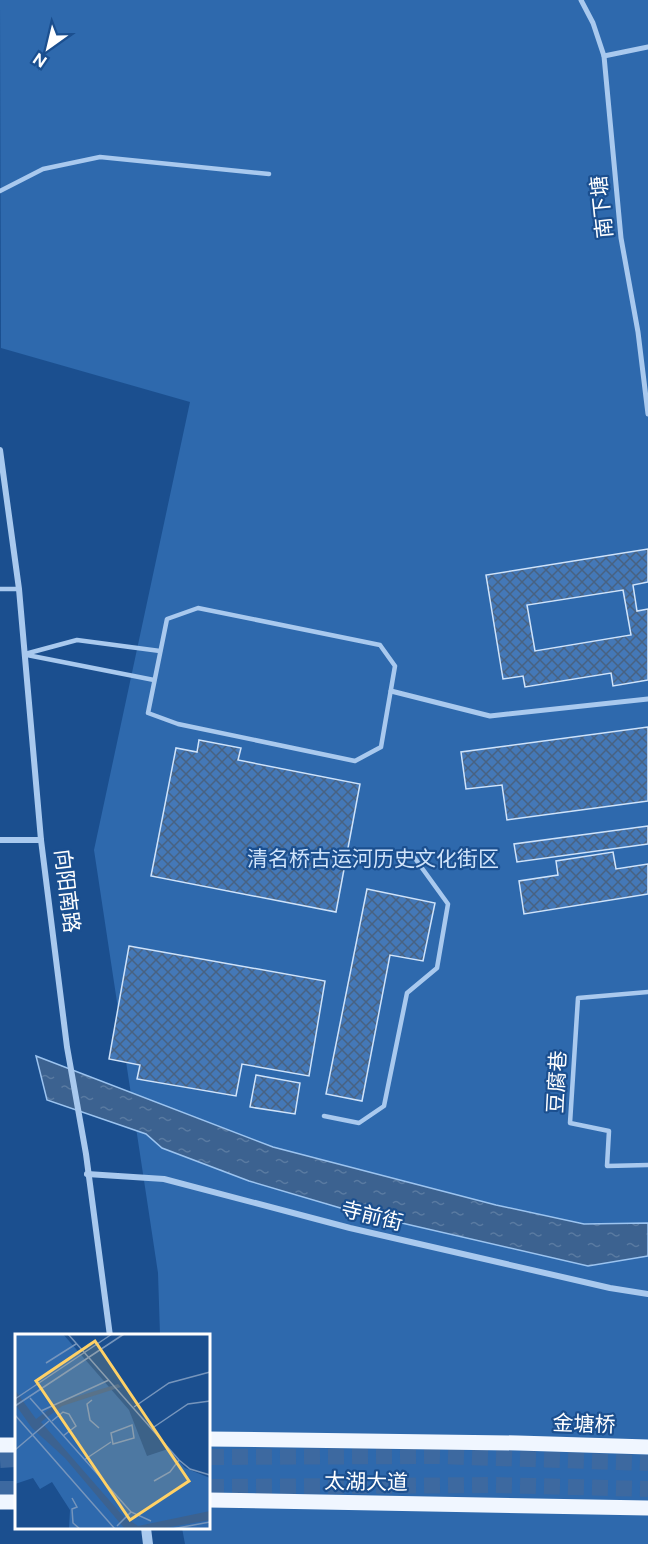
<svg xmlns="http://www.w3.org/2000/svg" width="648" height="1544" font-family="'Public Sans','Noto Sans SC',sans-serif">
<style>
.park{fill:#2e69ad}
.water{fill:url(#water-ripples);stroke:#9cc4f0;stroke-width:1.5}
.building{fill:url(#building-cross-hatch);stroke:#cfe3fa;stroke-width:1.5;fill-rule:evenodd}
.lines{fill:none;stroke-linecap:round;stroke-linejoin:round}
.trunk-tunnel{stroke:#3d69a0;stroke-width:16;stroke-dasharray:16 8;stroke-linecap:butt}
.service{stroke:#a9c9ee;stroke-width:4.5}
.pedestrian{stroke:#a9c9ee;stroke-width:5}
.minor{stroke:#a9c9ee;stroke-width:6}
.tertiary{stroke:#a9c9ee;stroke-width:10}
.primary{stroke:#f0f6ff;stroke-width:15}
.labels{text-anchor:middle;stroke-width:4.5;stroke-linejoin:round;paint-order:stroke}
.street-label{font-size:21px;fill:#fff;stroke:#1b4f8f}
.park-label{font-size:21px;fill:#cfe3fa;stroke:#1b4f8f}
.inset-road{fill:none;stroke:#7695bc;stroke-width:1.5}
.view{fill:#ffd166;fill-opacity:0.15;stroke:#ffd166;stroke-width:3}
.inset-edge{fill:none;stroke:#fff;stroke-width:3}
</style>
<defs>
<pattern id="water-ripples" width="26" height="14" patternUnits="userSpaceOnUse" patternTransform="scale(1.5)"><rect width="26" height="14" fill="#3c6290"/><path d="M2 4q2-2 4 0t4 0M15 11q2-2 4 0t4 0" fill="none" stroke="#597aa1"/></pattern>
<pattern id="building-cross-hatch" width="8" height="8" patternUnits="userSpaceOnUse" patternTransform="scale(1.5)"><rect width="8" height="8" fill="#4478b7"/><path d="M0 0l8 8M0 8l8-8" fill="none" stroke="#486282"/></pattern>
</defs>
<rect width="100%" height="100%" fill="#1b4f8f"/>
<path class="park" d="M0,0H648V1544H185L182,1528H208V1336L160,1335L158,1273L94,850L190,402L1,348Z"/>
<path class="water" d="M36,1056L273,1147L496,1205L584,1224L648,1223V1256L588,1266L354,1212L249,1181L162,1148L146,1134L47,1100Z"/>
<g class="building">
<path d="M648,549V582L633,585L637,611L648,609V680L613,686L611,673L525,687L523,676L503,679L486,575ZM623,590L631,635L535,651L527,605Z"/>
<path d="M648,727V801L507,820L502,785L466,789L461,752Z"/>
<path d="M199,740L241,748L238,760L360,784L336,912L151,876L176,748L197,752Z"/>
<path d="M648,826V844L517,862L514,844Z"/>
<path d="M613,852L616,869L648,864V894L524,914L519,881L558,875L556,861Z"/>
<path d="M367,889L435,903L423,961L390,955L362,1101L326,1094Z"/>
<path d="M129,946L325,981L309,1076L242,1064L236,1096L137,1079L140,1065L109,1059Z"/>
<path d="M256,1075L300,1083L295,1114L250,1107Z"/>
</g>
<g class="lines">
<g class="trunk-tunnel">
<path d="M208,1457L437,1456L648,1463"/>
<path d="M0,1460L16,1459"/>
<path d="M208,1487L495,1485L648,1489"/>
<path d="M0,1489H16"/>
</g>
<g class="service">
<path d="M0,191L43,169L100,157L269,174"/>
<path d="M0,589H19"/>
<path d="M198,608L380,645L395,666L381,747L355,761L178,724L148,713L167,619Z"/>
<path d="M25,654L77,640L160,651"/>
<path d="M27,655L154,680"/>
<path d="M648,992L578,998L570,1123L609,1131L607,1166L648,1165"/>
<path d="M324,1116L359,1123L384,1106L407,993L437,968L448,904L414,857"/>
</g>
<g class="pedestrian">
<path d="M581,0L593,23L604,56L621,238L638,332L648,414"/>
<path d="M604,56L648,47"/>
<path d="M391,691L490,716L648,699"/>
</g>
<g class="minor">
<path d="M0,450L19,589L41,840L67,1047L86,1154L110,1336"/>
<path d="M0,840H41"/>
<path d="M87,1174L164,1179L350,1228L610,1288L648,1294"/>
</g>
<path class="tertiary" d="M146,1528L148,1544"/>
<g class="primary">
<path d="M208,1439L518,1443L648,1447"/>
<path d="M0,1445H16"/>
<path d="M208,1500L648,1508"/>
<path d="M0,1502H16"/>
</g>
</g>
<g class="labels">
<g class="street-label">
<text transform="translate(602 207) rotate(-96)" y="7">南下塘</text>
<text transform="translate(67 891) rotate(83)" y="7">向阳南路</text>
<text transform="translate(557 1082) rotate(-87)" y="7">豆腐巷</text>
<text transform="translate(372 1216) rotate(14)" y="7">寺前街</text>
<text transform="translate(584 1424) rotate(2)" y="7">金塘桥</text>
<text transform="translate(366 1482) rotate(1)" y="7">太湖大道</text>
</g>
<g class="park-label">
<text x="373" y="866">清名桥古运河历史文化街区</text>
</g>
</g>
<g transform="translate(15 1334)">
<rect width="195" height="195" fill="#1b4f8f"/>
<path d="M0,0H48L114,76L132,122L153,115L170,134L195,144V195H54L55,176L37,148L25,155L18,144L0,150Z" fill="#2e69ad"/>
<path d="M103,50L106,53L47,72L26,88L108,182L123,192L195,177V186L144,195H110L50,124L17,94L0,70V56L21,85L44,68Z" fill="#3c6290"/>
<path class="inset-road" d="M53,0L164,126L175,135L195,141M31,29L61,10M15,64L116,178L136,187M0,65L97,0M77,66L72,70L75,86L84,94M0,72L109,0M119,73L154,49L195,38M26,77L94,46M0,81L100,195M37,87L48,78L54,80L61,92L48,102M117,91L119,104L98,110L96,99ZM136,95L173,70L195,67M0,116L34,87M69,126L96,108M139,147L155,138L164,126M57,164L62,173L57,175L58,189L65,195M102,192L116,178M157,195L195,188"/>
<path class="view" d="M80,7L174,147L115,186L21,47Z"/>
<rect width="195" height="195" class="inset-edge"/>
</g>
<g transform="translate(48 48) rotate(214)" stroke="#1b4f8f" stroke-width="4.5" paint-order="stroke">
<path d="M0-4.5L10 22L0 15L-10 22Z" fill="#ffffff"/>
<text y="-9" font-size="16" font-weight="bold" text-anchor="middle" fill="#ffffff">N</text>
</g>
</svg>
